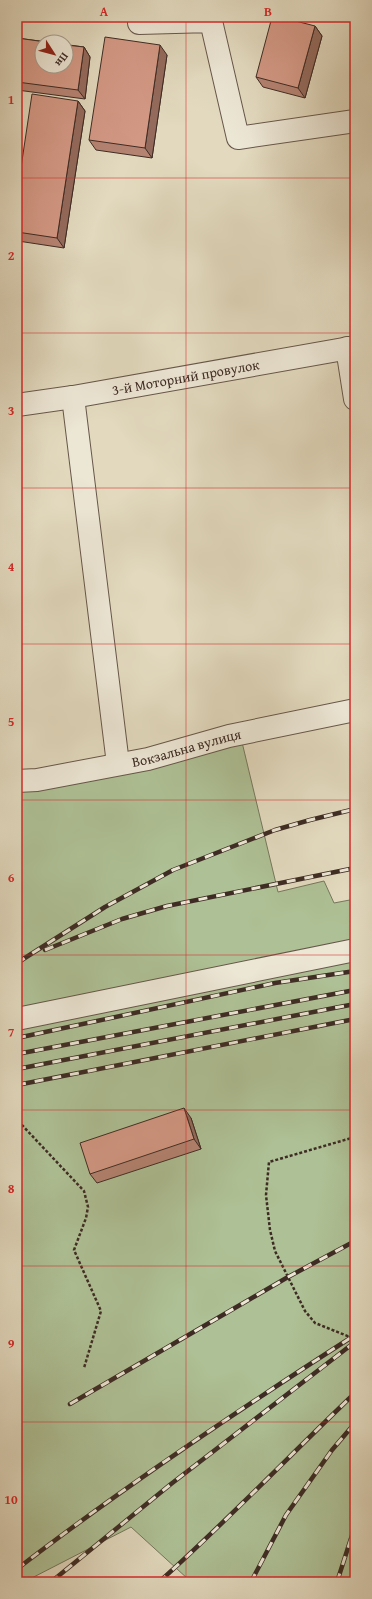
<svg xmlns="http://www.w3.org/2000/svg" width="372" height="1599" font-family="'Gentium Book Plus',serif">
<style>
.green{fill:#aec095;stroke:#76765c}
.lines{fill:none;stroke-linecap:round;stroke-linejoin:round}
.minor-casing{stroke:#67574a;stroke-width:24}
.path{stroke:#3e2c24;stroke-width:2.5;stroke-dasharray:3 2;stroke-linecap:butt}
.minor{stroke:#ece6d5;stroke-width:22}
.rail-casing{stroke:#3e2c24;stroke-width:4.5}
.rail{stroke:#ece6d5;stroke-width:3;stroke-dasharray:9;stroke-linecap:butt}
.wall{fill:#b58372;stroke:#3e2c24}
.shaded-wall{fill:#946a5c;stroke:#3e2c24}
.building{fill:#d39884;stroke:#3e2c24}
.grid{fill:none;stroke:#d62828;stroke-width:1;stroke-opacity:0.55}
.labels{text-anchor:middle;stroke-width:3.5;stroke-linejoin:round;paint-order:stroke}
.street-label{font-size:14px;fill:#3e2c24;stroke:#ece6d5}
.neatline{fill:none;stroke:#d62828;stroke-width:1.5}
.grid-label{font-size:13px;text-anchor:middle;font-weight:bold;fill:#d62828}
</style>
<rect width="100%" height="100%" fill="#e2d9be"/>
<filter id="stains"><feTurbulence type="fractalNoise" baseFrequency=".005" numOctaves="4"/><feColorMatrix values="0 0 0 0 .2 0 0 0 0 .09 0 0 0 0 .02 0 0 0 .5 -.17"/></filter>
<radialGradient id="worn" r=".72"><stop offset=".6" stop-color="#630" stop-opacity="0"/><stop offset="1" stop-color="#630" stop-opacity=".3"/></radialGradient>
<path class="green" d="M241,738L278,892L324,881L334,903L355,899V1582H187L188,1579L131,1527L24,1582H17V790Z"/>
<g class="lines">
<defs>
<g id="minor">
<path d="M139,23L211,21L238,138L355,121"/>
<path d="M347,348L355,399"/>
<path d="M73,397L118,764"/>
<path id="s1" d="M17,405L73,397L355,347"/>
<path id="s2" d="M17,781L37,780L148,759L229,736L355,710"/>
<path d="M17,1019L355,950"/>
</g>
</defs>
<use href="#minor" class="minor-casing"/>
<g class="path">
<path d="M17,1116L21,1124L84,1191L88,1207L86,1218L74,1250L101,1311L84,1368"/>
<path d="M355,1137L269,1162L266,1195L270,1230L275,1251L305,1311L315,1323L355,1339"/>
</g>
<use href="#minor" class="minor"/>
<defs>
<g id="rail">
<path d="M45,950L122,919L167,906L355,868"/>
<path d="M17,963L105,907L173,870L275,830L310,820L355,809"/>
<path d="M17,1038L275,983L355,971"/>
<path d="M17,1054L355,990"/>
<path d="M17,1069L355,1004"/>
<path d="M17,1085L355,1019"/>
<path d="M70,1404L288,1277L355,1241"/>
<path d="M17,1569C125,1486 240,1409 355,1335"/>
<path d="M51,1582L171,1484L355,1342"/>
<path d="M159,1582C226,1522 289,1456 355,1393"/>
<path d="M251,1582L286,1515L332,1450L355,1423"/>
<path d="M337,1582L355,1526"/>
</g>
</defs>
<use href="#rail" class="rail-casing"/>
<use href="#rail" class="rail"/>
</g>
<g class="wall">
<path d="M315,26L322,36L305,98L263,87L256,77Z"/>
<path d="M17,38L84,47L90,57L85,99L17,90Z"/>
<path d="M167,55L152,158L96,150L89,140Z"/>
<path d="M78,101L85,111L64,248L18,241L17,240V194Z"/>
<path d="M191,1118L201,1149L97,1183L90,1174Z"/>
</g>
<g class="shaded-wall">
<path d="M315,26L322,36L305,98L298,88Z"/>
<path d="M160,45L167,55L152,158L145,148Z"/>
<path d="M84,47L90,57L85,99L78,90Z"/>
<path d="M78,101L85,111L64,248L57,238Z"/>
<path d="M184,1108L191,1118L201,1149L194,1139Z"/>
</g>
<g class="building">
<path d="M272,17H280L315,26L298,88L256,77Z"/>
<path d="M105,37L160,45L145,148L89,140Z"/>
<path d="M17,38L46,42H42V66H66V45L84,47L78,90L17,82Z"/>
<path d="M32,94L78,101L57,238L17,232V194Z"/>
<path d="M184,1108L194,1139L90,1174L80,1143Z"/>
</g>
<path class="grid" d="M186,17V1582M17,178H355M17,333H355M17,488H355M17,644H355M17,800H355M17,955H355M17,1110H355M17,1266H355M17,1422H355"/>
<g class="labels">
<g class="street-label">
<text dy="5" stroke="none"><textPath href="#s1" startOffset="171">3-й Моторний провулок</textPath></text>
<text dy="5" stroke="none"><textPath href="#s2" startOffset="173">Вокзальна вулиця</textPath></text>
</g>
</g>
<rect width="372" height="1599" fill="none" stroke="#e2d9be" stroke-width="44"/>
<g transform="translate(54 54) rotate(126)"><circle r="19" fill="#ece6d5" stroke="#a69c8e"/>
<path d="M0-3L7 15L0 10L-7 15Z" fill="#8f2418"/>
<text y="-6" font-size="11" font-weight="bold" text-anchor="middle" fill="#3e2c24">Пн</text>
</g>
<rect x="22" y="22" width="328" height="1555" class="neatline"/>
<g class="grid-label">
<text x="104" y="16">A</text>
<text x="268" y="16">B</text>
<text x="11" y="104">1</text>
<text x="11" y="260">2</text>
<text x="11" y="415">3</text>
<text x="11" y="571">4</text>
<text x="11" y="726">5</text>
<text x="11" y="882">6</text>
<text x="11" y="1037">7</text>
<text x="11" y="1193">8</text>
<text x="11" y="1348">9</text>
<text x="11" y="1504">10</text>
</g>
<rect width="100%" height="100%" filter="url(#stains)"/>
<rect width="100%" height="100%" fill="url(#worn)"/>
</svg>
